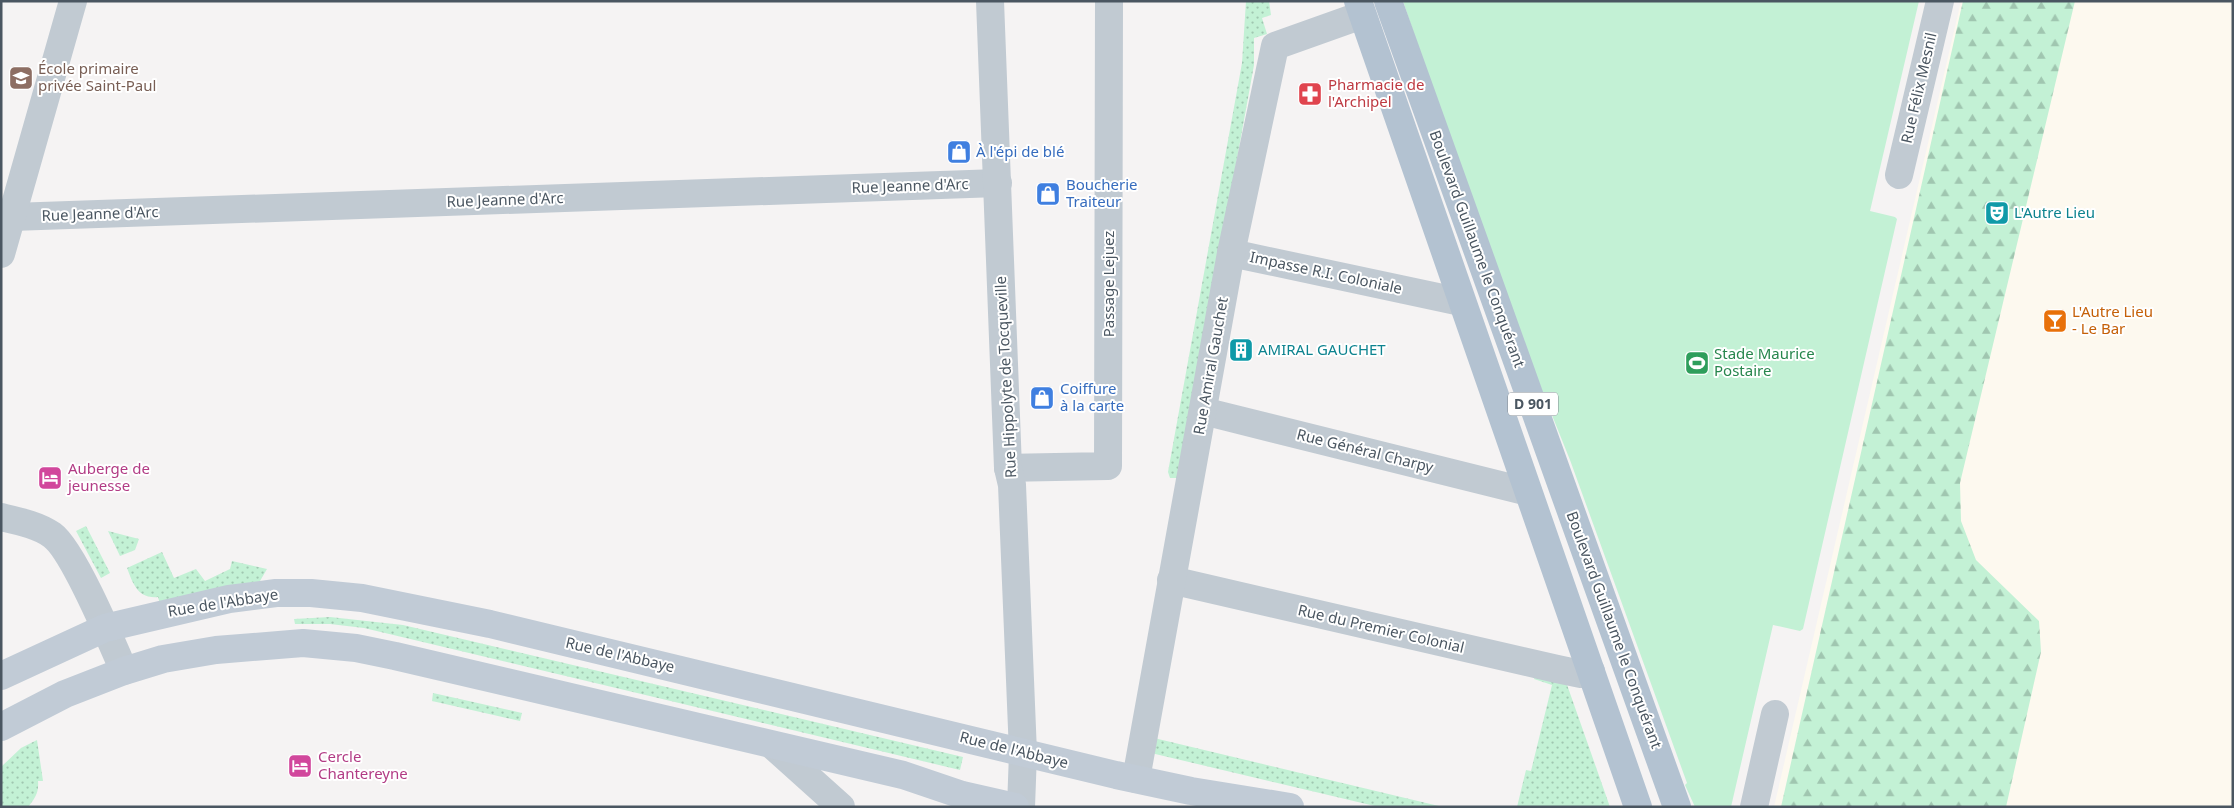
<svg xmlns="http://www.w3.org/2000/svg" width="2234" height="808" font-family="'Noto Sans',sans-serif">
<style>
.commercial{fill:#fdf9ef}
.grass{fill:url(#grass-dots)}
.forest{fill:url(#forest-firs)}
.pitch{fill:#c3f1d5}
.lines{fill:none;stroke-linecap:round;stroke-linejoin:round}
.minor{stroke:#c1cad2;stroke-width:28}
.tertiary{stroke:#c1cad2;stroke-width:28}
.secondary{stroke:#c1cbd6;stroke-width:28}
.primary{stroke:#b3c2d1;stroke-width:28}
.labels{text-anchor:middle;stroke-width:4;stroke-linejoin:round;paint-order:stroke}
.shield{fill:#fff;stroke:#808990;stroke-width:1}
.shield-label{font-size:14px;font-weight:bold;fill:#4a5661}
.education-label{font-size:15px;fill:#785e54;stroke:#fff;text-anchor:start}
.health-label{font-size:15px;fill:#be3a42;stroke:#fff;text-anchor:start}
.street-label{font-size:15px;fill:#4a5661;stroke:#fff}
.shop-label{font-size:15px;fill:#366cbe;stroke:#fff;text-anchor:start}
.culture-label{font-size:15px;fill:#0d838f;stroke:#fff;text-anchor:start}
.food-label{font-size:15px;fill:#c56008;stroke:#fff;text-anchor:start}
.leisure-label{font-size:15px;fill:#27864d;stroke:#fff;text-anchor:start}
.hotel-label{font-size:15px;fill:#b23c85;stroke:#fff;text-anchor:start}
</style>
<defs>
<pattern id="grass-dots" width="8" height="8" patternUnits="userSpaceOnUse" patternTransform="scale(1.25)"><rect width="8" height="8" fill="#c3f1d5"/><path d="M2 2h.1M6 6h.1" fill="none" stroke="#a0c6b0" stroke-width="1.8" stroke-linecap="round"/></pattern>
<pattern id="forest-firs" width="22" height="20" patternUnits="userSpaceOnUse" patternTransform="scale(1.25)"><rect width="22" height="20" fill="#c3f1d5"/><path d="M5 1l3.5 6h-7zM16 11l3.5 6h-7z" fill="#a0c6b0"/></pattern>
</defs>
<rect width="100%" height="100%" fill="#f5f3f3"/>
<path class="commercial" d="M1961,1H2233V807H1774Z"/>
<g class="grass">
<path d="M1246,1H1269L1271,15L1262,18L1267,34L1254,38V65L1179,478H1170L1168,472L1242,63Z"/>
<path d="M86,526L110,573L101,578L76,531Z"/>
<path d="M108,531L139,539L135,550L120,556Z"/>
<path d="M162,552L174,578L196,569L205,581L230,569L232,561L267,569L260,581L255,584L160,604L158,597C138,599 133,584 127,568Z"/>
<path d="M330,617L403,625L963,757L960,770L364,628L330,624H295L294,619Z"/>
<path d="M1536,671L1565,679L1610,807H1517L1526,770L1531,771L1552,685L1534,679Z"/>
<path d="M433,693L522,713L520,721L432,701Z"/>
<path d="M1154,738L1443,807H1379L1151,753Z"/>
<path d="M37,740L43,781H38C39,793 35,798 28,807H1V767L21,748Z"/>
</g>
<path class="forest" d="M1963,1H2075L1960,483L1961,521L1976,560L2039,621L2041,652L2006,807H1781Z"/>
<path class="pitch" d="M1403,1H1919L1870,211L1895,217L1897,219L1803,629L1800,631L1773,625L1731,807H1695L1685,785L1687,783L1570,460L1492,266Z"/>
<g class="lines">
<g class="minor">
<path d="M1899,175L1940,1"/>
<path d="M12,217L998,183"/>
<path d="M1231,253L1461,302"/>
<path d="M1,254L73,1"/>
<path d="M1203,411L1528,492"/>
<path d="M1008,468L1108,466L1109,1"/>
<path d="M1,517C18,521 38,525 52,535C73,550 112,643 124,671"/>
<path d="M1171,580L1557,669L1581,674L1591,671"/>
<path d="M772,745L841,807"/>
<path d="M1136,779L1231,253L1275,46L1362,15"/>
<path d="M1021,807L1023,753"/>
<path d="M1754,807L1775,714"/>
</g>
<path class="tertiary" d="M990,1L1008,468L1012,485L1023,753"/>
<g class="secondary">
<path d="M1,676L105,628L229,599L276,593H311L362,598L490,624L1116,775L1191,791L1290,807"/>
<path d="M1,727L65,694L124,671L163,659L216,650L303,643L356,648L395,656L903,775L962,795L1015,807"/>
</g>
<g class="primary">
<path d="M1358,1L1638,807"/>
<path d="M1388,1L1677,807"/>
</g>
</g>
<defs>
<symbol id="school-square" viewBox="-11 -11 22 22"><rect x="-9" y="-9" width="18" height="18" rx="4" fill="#8d6e63" stroke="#fff"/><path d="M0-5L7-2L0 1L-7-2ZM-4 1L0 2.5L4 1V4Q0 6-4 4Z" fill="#fff"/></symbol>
<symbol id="pharmacy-square" viewBox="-11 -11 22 22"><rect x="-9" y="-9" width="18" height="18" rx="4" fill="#e0444e" stroke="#fff"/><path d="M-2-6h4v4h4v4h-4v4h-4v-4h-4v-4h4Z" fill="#fff"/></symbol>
<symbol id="shop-square" viewBox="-11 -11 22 22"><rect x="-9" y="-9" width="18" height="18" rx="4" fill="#3f7fe0" stroke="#fff"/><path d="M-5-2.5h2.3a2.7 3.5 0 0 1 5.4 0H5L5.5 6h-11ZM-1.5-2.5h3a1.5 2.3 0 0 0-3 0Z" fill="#fff"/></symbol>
<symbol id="theatre-square" viewBox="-11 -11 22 22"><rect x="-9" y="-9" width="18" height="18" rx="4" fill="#0f9aa8" stroke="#fff"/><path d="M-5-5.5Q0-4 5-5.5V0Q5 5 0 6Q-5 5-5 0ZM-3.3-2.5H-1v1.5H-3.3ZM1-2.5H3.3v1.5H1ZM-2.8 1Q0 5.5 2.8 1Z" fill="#fff"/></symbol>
<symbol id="bar-square" viewBox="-11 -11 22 22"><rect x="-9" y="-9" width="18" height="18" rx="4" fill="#e8710a" stroke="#fff"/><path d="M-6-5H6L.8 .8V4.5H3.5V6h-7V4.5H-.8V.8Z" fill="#fff"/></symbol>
<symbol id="building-square" viewBox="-11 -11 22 22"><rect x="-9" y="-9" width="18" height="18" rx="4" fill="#0f9aa8" stroke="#fff"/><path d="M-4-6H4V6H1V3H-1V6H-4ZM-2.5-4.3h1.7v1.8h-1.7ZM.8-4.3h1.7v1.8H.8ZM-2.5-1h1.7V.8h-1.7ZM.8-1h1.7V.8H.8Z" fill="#fff"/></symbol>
<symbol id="stadium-square" viewBox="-11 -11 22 22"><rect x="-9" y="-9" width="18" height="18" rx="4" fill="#2e9e5b" stroke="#fff"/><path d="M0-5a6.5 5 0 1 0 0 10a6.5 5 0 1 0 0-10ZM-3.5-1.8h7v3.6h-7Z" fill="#fff"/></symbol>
<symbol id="hotel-square" viewBox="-11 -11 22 22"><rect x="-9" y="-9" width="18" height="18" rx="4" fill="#d1479c" stroke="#fff"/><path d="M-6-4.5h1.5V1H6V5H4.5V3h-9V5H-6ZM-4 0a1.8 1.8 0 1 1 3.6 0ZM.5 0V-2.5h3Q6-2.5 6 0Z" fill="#fff"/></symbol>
</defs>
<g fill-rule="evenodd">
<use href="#school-square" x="7" y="64" width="28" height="28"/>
<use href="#pharmacy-square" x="1296" y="80" width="28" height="28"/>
<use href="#shop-square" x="945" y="138" width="28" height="28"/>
<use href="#shop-square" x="1034" y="180" width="28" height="28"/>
<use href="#theatre-square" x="1983" y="199" width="28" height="28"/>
<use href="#bar-square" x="2041" y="307" width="28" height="28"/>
<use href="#building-square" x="1227" y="336" width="28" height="28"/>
<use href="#stadium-square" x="1683" y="349" width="28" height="28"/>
<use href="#shop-square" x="1028" y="384" width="28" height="28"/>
<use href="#hotel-square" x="36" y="464" width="28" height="28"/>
<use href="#hotel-square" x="286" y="752" width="28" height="28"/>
</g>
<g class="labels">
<rect class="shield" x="1508" y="392.5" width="50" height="23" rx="4"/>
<g class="shield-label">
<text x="1533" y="409">D 901</text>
</g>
<g class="education-label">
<text x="38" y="74">École primaire<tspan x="38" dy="17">privée Saint-Paul</tspan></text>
</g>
<g class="health-label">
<text x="1328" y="90">Pharmacie de<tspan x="1328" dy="17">l'Archipel</tspan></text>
</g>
<g class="street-label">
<text transform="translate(1919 88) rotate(-77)" y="5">Rue Félix Mesnil</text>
<text transform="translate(910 186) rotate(-2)" y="5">Rue Jeanne d'Arc</text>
<text transform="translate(505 200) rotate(-2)" y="5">Rue Jeanne d'Arc</text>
<text transform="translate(100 214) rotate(-2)" y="5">Rue Jeanne d'Arc</text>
<text transform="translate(1477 249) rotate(70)" y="5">Boulevard Guillaume le Conquérant</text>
<text transform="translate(1326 273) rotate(12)" y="5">Impasse R.I. Coloniale</text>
<text transform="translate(1109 284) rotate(-90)" y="5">Passage Lejuez</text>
<text transform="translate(1211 366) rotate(-80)" y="5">Rue Amiral Gauchet</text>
<text transform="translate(1006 377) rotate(-93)" y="5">Rue Hippolyte de Tocqueville</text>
<text transform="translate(1365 451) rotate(14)" y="5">Rue Général Charpy</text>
<text transform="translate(223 603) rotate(-9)" y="5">Rue de l'Abbaye</text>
<text transform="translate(1381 629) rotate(13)" y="5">Rue du Premier Colonial</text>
<text transform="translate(1614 630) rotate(70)" y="5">Boulevard Guillaume le Conquérant</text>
<text transform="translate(620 655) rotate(13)" y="5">Rue de l'Abbaye</text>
<text transform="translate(1014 750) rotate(14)" y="5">Rue de l'Abbaye</text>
</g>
<g class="shop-label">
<text x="976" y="157">À l'épi de blé</text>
<text x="1066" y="190">Boucherie<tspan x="1066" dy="17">Traiteur</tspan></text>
<text x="1060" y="394">Coiffure<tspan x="1060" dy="17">à la carte</tspan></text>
</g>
<g class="culture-label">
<text x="2014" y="218">L'Autre Lieu</text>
<text x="1258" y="355">AMIRAL GAUCHET</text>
</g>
<g class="food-label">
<text x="2072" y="317">L'Autre Lieu<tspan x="2072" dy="17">- Le Bar</tspan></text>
</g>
<g class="leisure-label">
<text x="1714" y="359">Stade Maurice<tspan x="1714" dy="17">Postaire</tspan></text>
</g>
<g class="hotel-label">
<text x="68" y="474">Auberge de<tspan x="68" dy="17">jeunesse</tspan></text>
<text x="318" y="762">Cercle<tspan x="318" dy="17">Chantereyne</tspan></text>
</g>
</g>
<rect width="2234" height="808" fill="none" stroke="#4a5661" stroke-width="5"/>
</svg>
